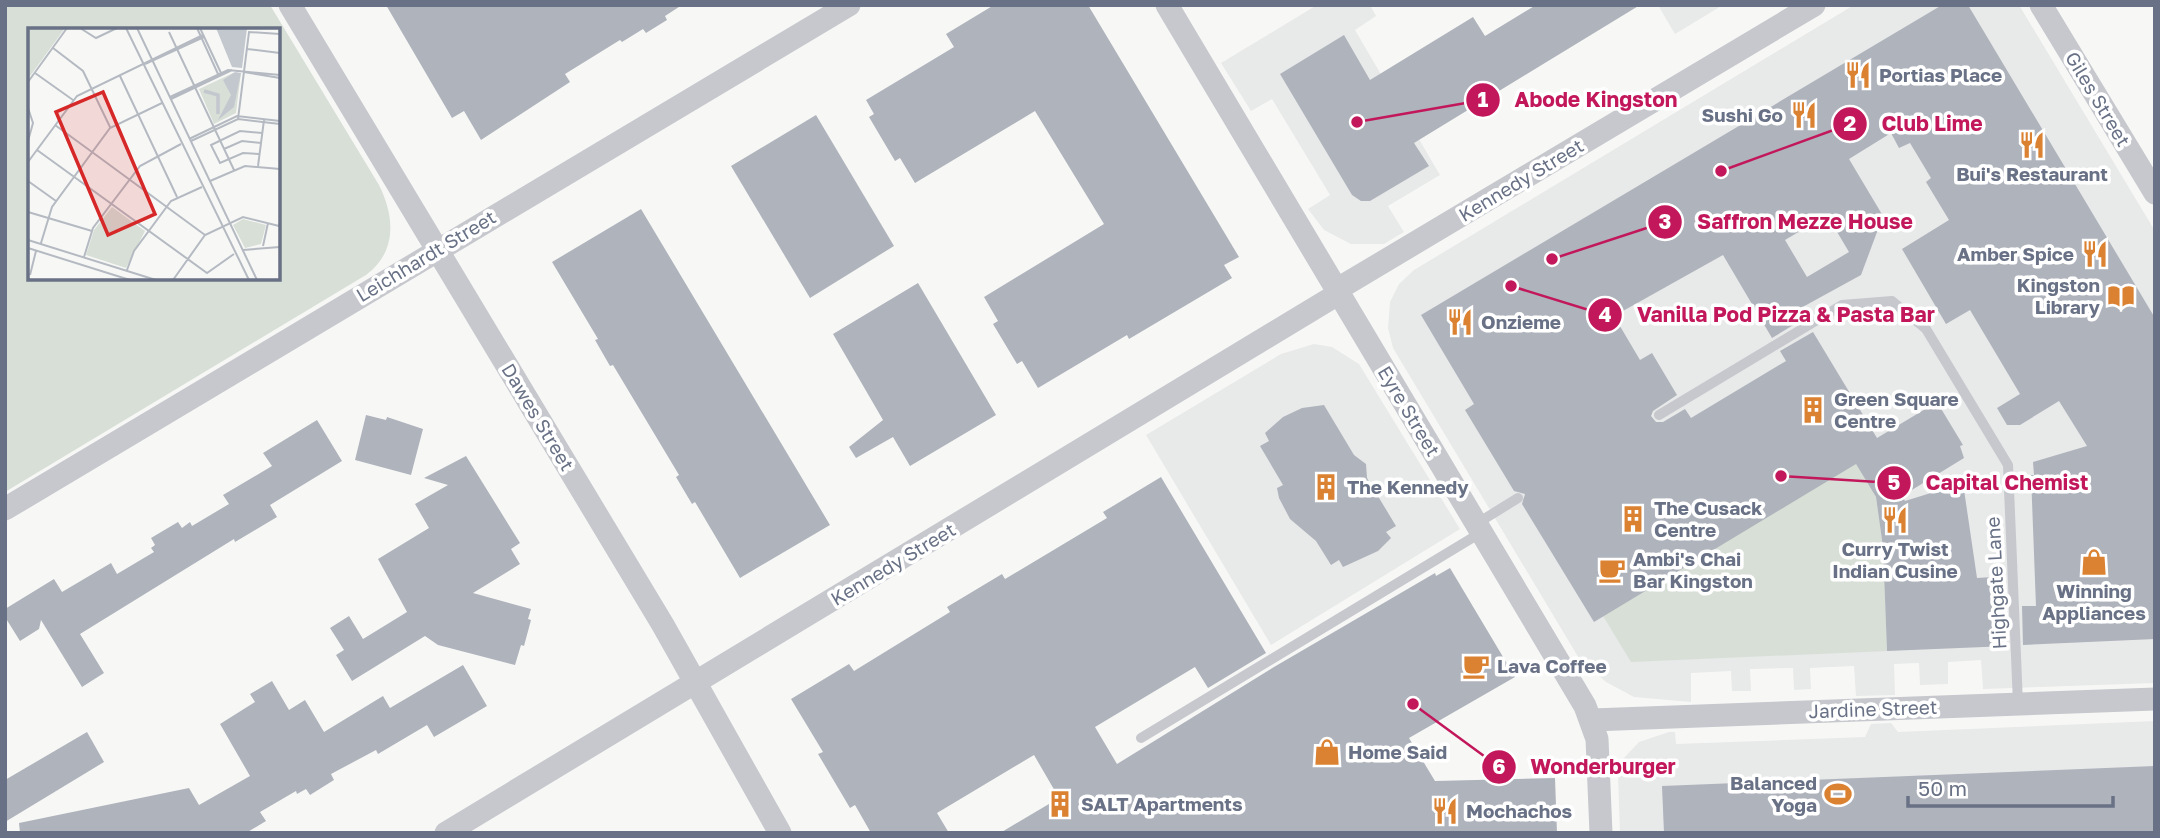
<svg xmlns="http://www.w3.org/2000/svg" width="2160" height="838" font-family="'Golos Text',sans-serif">
<style>
.built{fill:#e8e9e9}
.green{fill:#d8dfd7;fill-rule:evenodd}
.building{fill:#afb3bc;fill-rule:evenodd}
.lines{fill:none;stroke-linecap:round;stroke-linejoin:round}
.service{stroke:#c6c8cd;stroke-width:10}
.minor{stroke:#c6c8cd;stroke-width:23}
.labels{text-anchor:middle;stroke-width:7;stroke-linejoin:round;paint-order:stroke}
.poi-label{font-size:19px;font-weight:bold;fill:#687185;stroke:#fff;text-anchor:start}
.street-label{font-size:19px;fill:#687185;stroke:#fff}
.inset-river{fill:none;stroke:#c3c8cf;stroke-width:3.5}
.inset-road{fill:none;stroke:#b5bac2;stroke-width:2}
.view{fill:#d62828;fill-opacity:0.15;stroke:#d62828;stroke-width:3.5}
.inset-edge{fill:none;stroke:#687185;stroke-width:3.5}
.leader{fill:none;stroke:#c2185b;stroke-width:2.5}
.callout-dot{fill:#c2185b;stroke:#fff;stroke-width:2.5}
.mark-label{font-size:21px;text-anchor:middle;font-weight:bold;fill:#fff}
.callout-label{font-size:21px;text-anchor:middle;font-weight:bold;fill:#c2185b;stroke:#fff;stroke-width:7;stroke-linejoin:round;paint-order:stroke}
</style>
<rect width="100%" height="100%" fill="#f7f8f6"/>
<g class="built">
<path d="M1317,5H1370L1376,16L1355,30L1440,175L1388,206L1404,232L1384,244H1351L1324,230L1308,209L1330,195L1272,99L1251,111L1221,63Z"/>
<path d="M1658,5H1723L1675,34Z"/>
<path d="M1854,5H2019L2155,231V683L1983,689L1981,660L1948,662V684L1920,685L1919,663L1894,664L1895,695L1856,696L1854,666L1810,668L1811,689L1794,690L1793,668L1750,669L1751,691H1732L1731,671L1691,673V702L1634,697L1606,682L1580,660L1393,348L1388,328L1390,302L1399,284L1414,270Z"/>
<path d="M1314,344L1332,347L1359,364L1460,529L1271,645L1146,435L1281,354Z"/>
<path d="M2155,721V833H1620L1618,775L1622,760L1639,742L1669,732H1675L1676,744L1865,737L1871,724L1891,723L1898,732Z"/>
</g>
<g class="green">
<path d="M5,5H270L379,185C395,217 397,252 366,275L5,492ZM30,30H278V278H30Z"/>
<path d="M1850,454L1876,497L1883,547L1887,651L1631,662L1597,606Z"/>
</g>
<g class="building">
<path d="M386,5H682L665,16L667,20L646,33L643,29L622,42L620,40L565,74L570,82L481,140L464,111L452,118Z"/>
<path d="M994,5H1088L1239,257L1224,265L1232,278L1129,339L1127,335L1038,388L1022,361L1017,364L993,324L998,321L984,297L1104,224L1035,111L915,183L900,158L895,161L869,117L874,114L866,100L954,47L946,34Z"/>
<path d="M1536,5H1640L1414,143L1429,166L1370,201H1361L1352,195L1280,74L1344,35L1370,80L1473,17L1485,36Z"/>
<path d="M1942,5H1968L2155,318V639L2023,645L2022,606H2036L2031,475H2034L2033,462L2087,446L2059,401L2020,425H2007L1997,408L2020,394L1970,310L1946,324L1902,249L1949,220L1926,182L1931,178L1910,143L1899,148L1891,133L1849,159L1883,216L1861,275L1799,309L1805,318L1772,338L1723,255L1614,316L1640,360L1652,353L1677,395L1653,411L1651,416L1656,422H1663L1685,409L1691,418L1786,361L1780,351L1813,332L1877,438L1937,402L1963,445L1960,446L1964,458L1902,496L1905,501L1963,483L1977,578L1993,577L1994,607L2006,606L2008,646L1887,651L1883,547L1876,497L1856,464L1594,622L1522,504L1525,494L1514,491L1465,410L1474,404L1421,315ZM1827,215L1849,252L1807,277L1785,240Z"/>
<path d="M816,115L894,246L810,298L731,166Z"/>
<path d="M641,209L830,525L740,578L695,502L692,504L676,477L679,475L613,365L610,366L595,340L598,339L552,262Z"/>
<path d="M918,283L996,415L910,466L893,437L856,458L849,447L883,420L833,334Z"/>
<path d="M1324,405L1354,455L1366,464L1367,478L1396,526L1386,532L1391,538L1378,551L1343,567L1339,560L1331,565L1316,541L1290,519L1279,498L1277,488L1283,485L1260,446L1269,441L1265,433L1283,417L1302,408Z"/>
<path d="M366,415L386,420L387,417L423,429L411,475L355,460Z"/>
<path d="M317,420L342,461L270,505L277,517L235,542L234,539L80,634L104,673L82,687L41,620L39,629L20,641L5,617V609L54,579L62,592L111,563L117,574L154,552L151,548L155,545L151,538L178,522L182,528L190,522L192,526L229,504L223,495L272,466L263,453Z"/>
<path d="M466,456L520,543L511,549L520,564L473,593L531,609L528,619L531,620L524,646L521,645L515,665L438,645L425,636L352,681L336,655L344,650L330,628L349,616L363,639L407,612L378,559L429,528L415,504L448,485L424,478Z"/>
<path d="M1161,477L1266,653L1208,688L1195,667L1095,727L1117,764L1274,667L1435,573L1436,576L1450,568L1515,677L1409,738L1435,781L1555,778L1557,833H1000L1059,798L1034,755L937,813L949,833H871L855,805L850,808L818,754L823,752L791,699L849,664L854,671L950,612L947,607L1002,574L1005,579L1107,518L1103,512Z"/>
<path d="M463,665L487,706L434,737L427,725L378,754L376,750L331,774L334,780L310,795L306,789L297,794L296,791L260,812L266,821L246,833H20L19,823L189,788L199,805L250,776L220,724L255,702L250,694L272,681L289,710L305,700L324,732L383,696L390,708Z"/>
<path d="M87,732L104,762L5,822V780Z"/>
<path d="M2155,766V833H1664L1662,786Z"/>
</g>
<g class="lines">
<g class="service">
<path d="M1659,415L1842,305L1892,301L1926,329L2008,465L2018,704"/>
<path d="M1476,524L1518,498"/>
<path d="M1141,738L1482,532"/>
</g>
<g class="minor">
<path d="M290,5L663,625L780,833"/>
<path d="M1167,5L1585,706L1597,739L1601,833"/>
<path d="M2041,5L2155,193"/>
<path d="M1336,290L1814,5"/>
<path d="M5,509L849,5"/>
<path d="M1592,720L2155,699"/>
<path d="M446,833L1338,294"/>
</g>
</g>
<defs>
<symbol id="restaurant-bare" viewBox="-9 -9 18 18"><path d="M-5-6h1v4h1v-4h1v4h1v-4h1v5L-1.5 .5V6h-2V.5L-5-1ZM5-6V6H3V1.5H1.5Q1.5-4 5-6Z" fill="#db8232" stroke="#fff" stroke-width="2.5" paint-order="stroke"/></symbol>
<symbol id="library-bare" viewBox="-9 -9 18 18"><path d="M-6-4Q-3-5.5-.7-3.5V5Q-3 3-6 4ZM6-4Q3-5.5 .7-3.5V5Q3 3 6 4Z" fill="#db8232" stroke="#fff" stroke-width="2.5" paint-order="stroke"/></symbol>
<symbol id="building-bare" viewBox="-9 -9 18 18"><path d="M-4-6H4V6H1V3H-1V6H-4ZM-2.5-4.3h1.7v1.8h-1.7ZM.8-4.3h1.7v1.8H.8ZM-2.5-1h1.7V.8h-1.7ZM.8-1h1.7V.8H.8Z" fill="#db8232" stroke="#fff" stroke-width="2.5" paint-order="stroke"/></symbol>
<symbol id="shop-bare" viewBox="-9 -9 18 18"><path d="M-5-2.5h2.3a2.7 3.5 0 0 1 5.4 0H5L5.5 6h-11ZM-1.5-2.5h3a1.5 2.3 0 0 0-3 0Z" fill="#db8232" stroke="#fff" stroke-width="2.5" paint-order="stroke"/></symbol>
<symbol id="cafe-bare" viewBox="-9 -9 18 18"><path d="M-5.5-4.5H6V0H3Q3 3.5 0 3.5H-2.5Q-5.5 3.5-5.5 0ZM3-3.2v2h1.7v-2ZM-6 4.5H4V6H-6Z" fill="#db8232" stroke="#fff" stroke-width="2.5" paint-order="stroke"/></symbol>
<symbol id="stadium-bare" viewBox="-9 -9 18 18"><path d="M0-5a6.5 5 0 1 0 0 10a6.5 5 0 1 0 0-10ZM-3.5-1.8h7v3.6h-7Z" fill="#db8232" stroke="#fff" stroke-width="2.5" paint-order="stroke"/></symbol>
</defs>
<g fill-rule="evenodd">
<use href="#restaurant-bare" x="1839" y="56" width="38" height="38"/>
<use href="#restaurant-bare" x="1785" y="96" width="38" height="38"/>
<use href="#restaurant-bare" x="2013" y="126" width="38" height="38"/>
<use href="#restaurant-bare" x="2076" y="235" width="38" height="38"/>
<use href="#library-bare" x="2102" y="277" width="38" height="38"/>
<use href="#restaurant-bare" x="1441" y="303" width="38" height="38"/>
<use href="#building-bare" x="1794" y="391" width="38" height="38"/>
<use href="#building-bare" x="1307" y="468" width="38" height="38"/>
<use href="#building-bare" x="1614" y="500" width="38" height="38"/>
<use href="#restaurant-bare" x="1876" y="501" width="38" height="38"/>
<use href="#shop-bare" x="2075" y="543" width="38" height="38"/>
<use href="#cafe-bare" x="1593" y="551" width="38" height="38"/>
<use href="#cafe-bare" x="1457" y="647" width="38" height="38"/>
<use href="#shop-bare" x="1308" y="733" width="38" height="38"/>
<use href="#stadium-bare" x="1819" y="775" width="38" height="38"/>
<use href="#building-bare" x="1041" y="785" width="38" height="38"/>
<use href="#restaurant-bare" x="1426" y="792" width="38" height="38"/>
</g>
<g class="labels">
<g class="poi-label">
<text x="1879" y="82">Portias Place</text>
<text x="1783" y="122" text-anchor="end">Sushi Go</text>
<text x="2032" y="181" text-anchor="middle">Bui's Restaurant</text>
<text x="2074" y="261" text-anchor="end">Amber Spice</text>
<text x="2100" y="292" text-anchor="end">Kingston<tspan x="2100" dy="22">Library</tspan></text>
<text x="1481" y="329">Onzieme</text>
<text x="1834" y="406">Green Square<tspan x="1834" dy="22">Centre</tspan></text>
<text x="1347" y="494">The Kennedy</text>
<text x="1654" y="515">The Cusack<tspan x="1654" dy="22">Centre</tspan></text>
<text x="1895" y="556" text-anchor="middle">Curry Twist<tspan x="1895" dy="22">Indian Cusine</tspan></text>
<text x="1633" y="566">Ambi's Chai<tspan x="1633" dy="22">Bar Kingston</tspan></text>
<text x="2094" y="598" text-anchor="middle">Winning<tspan x="2094" dy="22">Appliances</tspan></text>
<text x="1497" y="673">Lava Coffee</text>
<text x="1348" y="759">Home Said</text>
<text x="1817" y="790" text-anchor="end">Balanced<tspan x="1817" dy="22">Yoga</tspan></text>
<text x="1081" y="811">SALT Apartments</text>
<text x="1466" y="818">Mochachos</text>
</g>
<g class="street-label">
<text transform="translate(2098 99) rotate(59)" y="7">Giles Street</text>
<text transform="translate(1521 180) rotate(-31)" y="7">Kennedy Street</text>
<text transform="translate(426 256) rotate(-31)" y="7">Leichhardt Street</text>
<text transform="translate(1409 411) rotate(59)" y="7">Eyre Street</text>
<text transform="translate(538 417) rotate(59)" y="7">Dawes Street</text>
<text transform="translate(893 564) rotate(-31)" y="7">Kennedy Street</text>
<text transform="translate(1996 583) rotate(-93)" y="7">Highgate Lane</text>
<text transform="translate(1873 709) rotate(-2)" y="7">Jardine Street</text>
</g>
</g>
<g transform="translate(28 28)">
<rect width="252" height="252" fill="#f7f8f6"/>
<path d="M0,0H37L0,51ZM205,45H213L208,85L186,96L171,61ZM84,179L117,203L98,240L58,227L66,202ZM215,191L238,197L233,216L217,220L205,197Z" fill="#d8dfd7"/>
<path d="M188,0H219L214,40L204,39ZM207,44L213,45L206,79L190,92L203,67L195,52Z" fill="#c3c8cf"/>
<path class="inset-river" d="M176,63L190,67V86"/>
<path class="inset-road" d="M52,0L68,10L89,0M98,0L221,252M109,0L229,252M169,0L190,46M172,0L193,45M141,4L206,142M25,20L55,43L82,99M219,21L252,25M117,36L176,9M216,44L252,50M7,45L45,72M92,48L149,169M0,54L39,0M142,69L200,42L252,47M143,71L204,42M0,80L5,95L0,113M210,91L221,4L252,6M27,97L64,124M161,111L209,88L252,93M163,113L210,91L252,96M196,121L214,113L233,115M9,122L179,245L206,226M64,124L177,207M231,126L215,125L192,135L183,117L212,103L234,105M0,134L49,68L175,7M230,138L236,92M0,153L28,173M182,153L217,138L252,141M0,184L64,203M0,212L128,252M13,215L24,179L82,100L134,75M235,218L240,195M0,220L102,252M215,222L252,219M56,229L65,200L112,138L153,116M99,242L106,223L143,173L174,159M2,247L8,223M145,252L177,207L215,189L251,198L252,194"/>
<path class="view" d="M75,64L127,186L80,207L28,84Z"/>
<rect width="252" height="252" class="inset-edge"/>
</g>
<path class="leader" d="M1357 122L1483 100M1721 171L1850 124M1552 259L1665 222M1511 286L1605 315M1781 476L1894 483M1413 704L1499 767"/>
<g class="callout-dot">
<circle cx="1357" cy="122" r="7"/>
<circle cx="1721" cy="171" r="7"/>
<circle cx="1552" cy="259" r="7"/>
<circle cx="1511" cy="286" r="7"/>
<circle cx="1781" cy="476" r="7"/>
<circle cx="1413" cy="704" r="7"/>
<circle cx="1483" cy="100" r="18"/>
<circle cx="1850" cy="124" r="18"/>
<circle cx="1665" cy="222" r="18"/>
<circle cx="1605" cy="315" r="18"/>
<circle cx="1894" cy="483" r="18"/>
<circle cx="1499" cy="767" r="18"/>
</g>
<g class="mark-label">
<text x="1483" y="107">1</text>
<text x="1850" y="131">2</text>
<text x="1665" y="229">3</text>
<text x="1605" y="322">4</text>
<text x="1894" y="490">5</text>
<text x="1499" y="774">6</text>
</g>
<g class="callout-label">
<text x="1596" y="107">Abode Kingston</text>
<text x="1932" y="131">Club Lime</text>
<text x="1805" y="229">Saffron Mezze House</text>
<text x="1786" y="322">Vanilla Pod Pizza &amp; Pasta Bar</text>
<text x="2007" y="490">Capital Chemist</text>
<text x="1603" y="774">Wonderburger</text>
</g>
<rect width="2160" height="838" fill="none" stroke="#687185" stroke-width="14"/>
<path d="M1908 796v10h205v-10" fill="none" stroke="#687185" stroke-width="3.5"/>
<text x="1918" y="796" font-size="21" fill="#687185" stroke="#ffffff" stroke-width="5" paint-order="stroke">50 m</text>
</svg>
